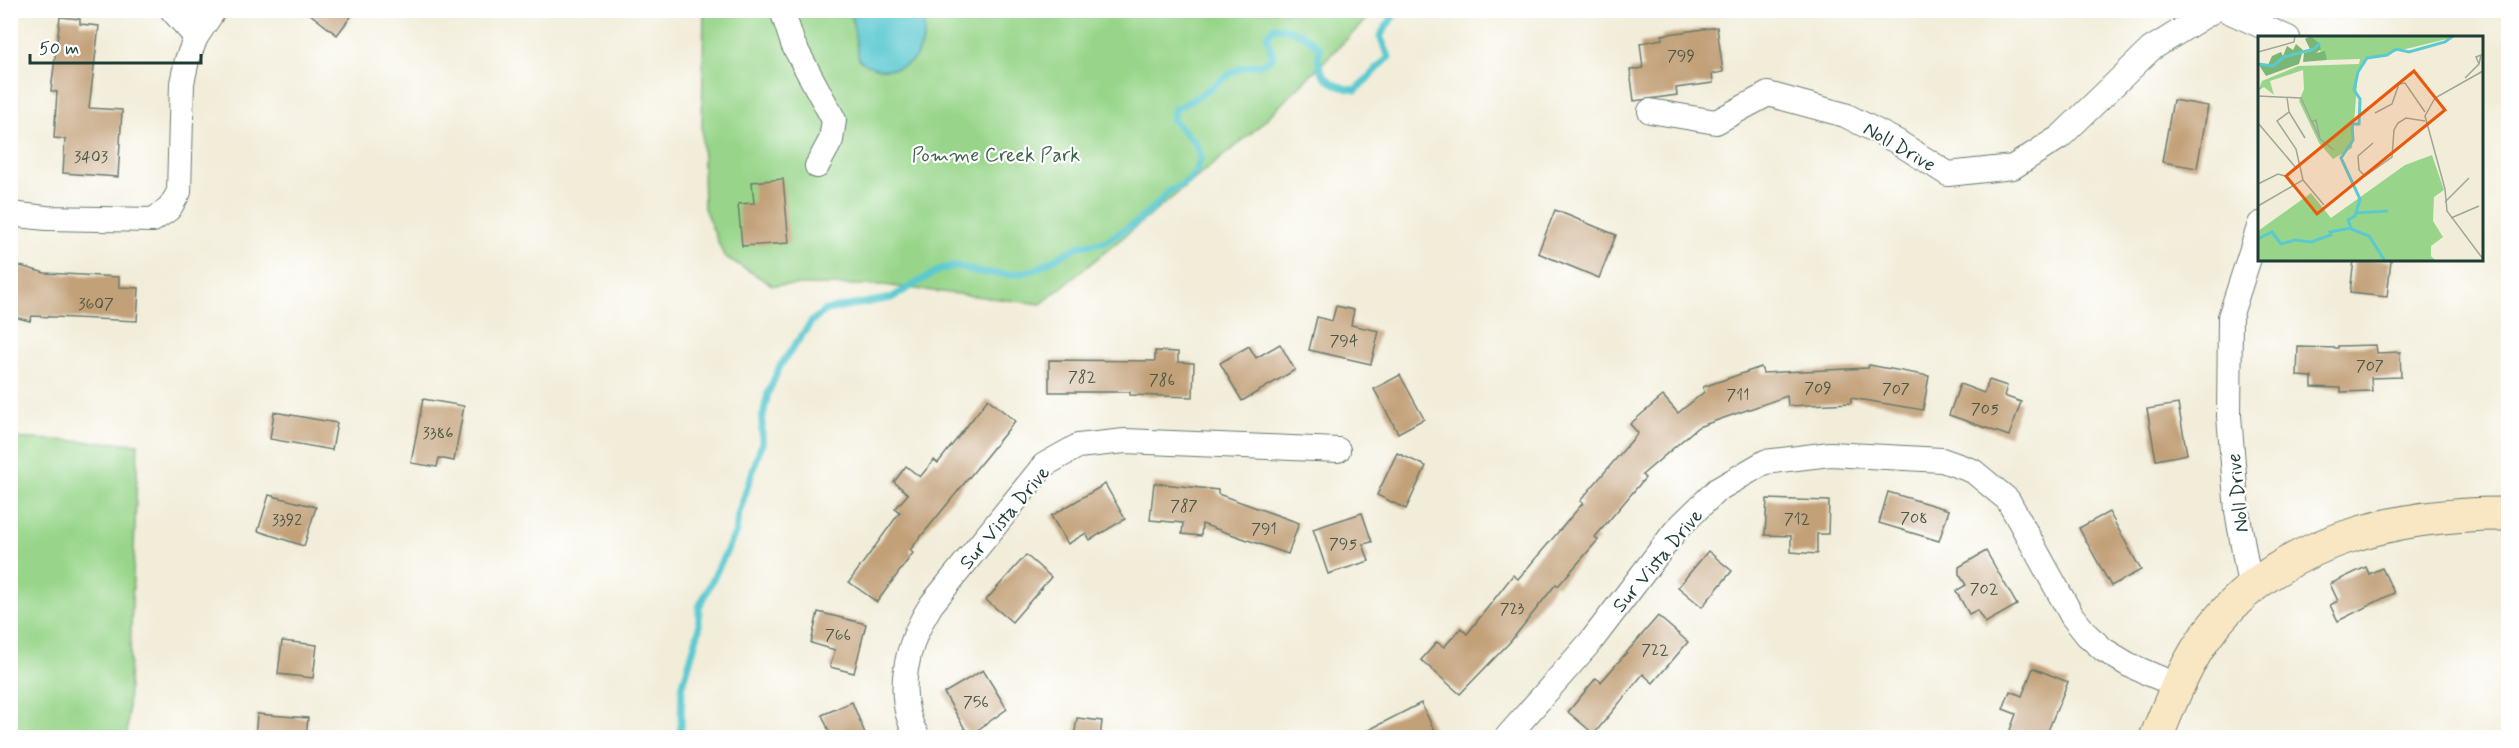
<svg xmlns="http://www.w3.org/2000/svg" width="2519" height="748" font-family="Mynerve,sans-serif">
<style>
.green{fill:#98d58a;stroke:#5c895f;stroke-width:1.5}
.water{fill:#5bc9d0;stroke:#3d8382;stroke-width:1.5}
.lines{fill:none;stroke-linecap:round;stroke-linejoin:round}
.stream{stroke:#5bc9d0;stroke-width:7}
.building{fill:#c2a078}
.street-casing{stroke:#697b6e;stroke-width:26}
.secondary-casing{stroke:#697b6e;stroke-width:35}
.street{stroke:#fff;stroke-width:24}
.secondary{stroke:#f9e7c3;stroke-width:33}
.labels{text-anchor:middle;stroke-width:4.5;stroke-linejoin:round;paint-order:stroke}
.number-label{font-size:16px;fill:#485645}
.street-label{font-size:20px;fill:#1f3d34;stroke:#fff}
.park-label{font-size:20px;fill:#3d634a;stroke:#fff}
.inset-river{fill:none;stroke:#5bc9d0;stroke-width:3}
.inset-road{fill:none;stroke:#9ea797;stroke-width:1.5}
.view{fill:#e8590c;fill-opacity:0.15;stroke:#e8590c;stroke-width:3}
.inset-edge{fill:none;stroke:#1f3d34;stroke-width:3}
</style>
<rect width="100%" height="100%" fill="#fff"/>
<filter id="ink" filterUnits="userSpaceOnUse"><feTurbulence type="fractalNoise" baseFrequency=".0167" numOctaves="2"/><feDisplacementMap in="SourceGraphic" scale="12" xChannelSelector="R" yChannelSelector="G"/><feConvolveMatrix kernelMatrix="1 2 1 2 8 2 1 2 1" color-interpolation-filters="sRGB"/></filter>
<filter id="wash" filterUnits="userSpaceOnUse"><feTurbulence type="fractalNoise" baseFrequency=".008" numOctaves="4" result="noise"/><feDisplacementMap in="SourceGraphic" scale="24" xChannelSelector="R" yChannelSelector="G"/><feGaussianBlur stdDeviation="1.35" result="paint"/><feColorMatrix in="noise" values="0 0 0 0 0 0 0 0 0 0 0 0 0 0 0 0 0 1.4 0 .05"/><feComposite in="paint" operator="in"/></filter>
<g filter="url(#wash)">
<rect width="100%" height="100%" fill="#f2edd9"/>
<g class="green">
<path d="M704,11H1375L1254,131L1041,304L883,285H772L724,256L704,208L702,127Z"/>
<path d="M10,438L138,444L127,737H11Z"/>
</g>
<path class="water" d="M851,11H924C924,21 926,34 922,44C913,73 880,75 859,60Z"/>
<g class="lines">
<path class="stream" d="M678,738L681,727L682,688L699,630V607L736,532L738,515L762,443V420L768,393L780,366L812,321L826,310L891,298L941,269L956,266L978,272L1012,275L1034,270L1079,246L1104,242L1137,222L1158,204L1168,192L1185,183L1196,172L1201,156L1195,143L1172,119L1175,108C1199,100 1216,81 1239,69C1253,63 1260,69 1273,57L1267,36L1274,27C1293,29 1307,35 1320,49C1313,74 1333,88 1356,90L1389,57L1380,36L1394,15V10"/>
</g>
<g id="blocks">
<g class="building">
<path d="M305,10H356L337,35Z"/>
<path d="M60,17L80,19V24L99,26L89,108L122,110L118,177L63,173L65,139L54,138L57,92L51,91Z"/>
<path d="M1717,27L1723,72L1712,74L1713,83L1676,88L1677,95L1634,101L1630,70L1643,68L1640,43L1662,39V35Z"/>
<path d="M2173,100L2208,106L2197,168L2162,162Z"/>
<path d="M783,179L789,243L742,246L738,204L754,203L752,182Z"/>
<path d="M1555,210L1616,235L1599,278L1538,253Z"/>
<path d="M2354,260H2391L2387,297L2350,293Z"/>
<path d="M10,263L45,273L119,277V287L139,288L137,321L32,316L30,321L10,316Z"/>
<path d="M1336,306L1354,310L1351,325L1379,331L1371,364L1309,350L1317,317L1332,321Z"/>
<path d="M1280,344L1295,370L1242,401L1220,363L1249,346L1256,358Z"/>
<path d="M2376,345L2377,353L2400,352L2401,377L2371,378L2372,391L2341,392V388L2312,387V377L2297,376L2298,347L2338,348V346Z"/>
<path d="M1155,351L1178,352V362L1194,363L1193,397L1130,395V392H1049V360L1155,361Z"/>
<path d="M1869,365L1929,376L1923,410L1851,398V403L1788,406L1787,396L1698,427L1642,475L1645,478L1595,537L1598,540L1558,586L1556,584L1511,641L1460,694L1421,660L1437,642L1444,647L1461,628L1467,634L1513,575L1518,579L1583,503L1580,501L1638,433L1630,424L1663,396L1678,413L1704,392L1703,387L1761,367L1763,373L1868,368Z"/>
<path d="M1400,375L1424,419L1398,433L1374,389Z"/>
<path d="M1989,380L2007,386L2004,396L2021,402L2009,436L1949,415L1960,384L1984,393Z"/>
<path d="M423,399L464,406L454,461L439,458L437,467L411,463Z"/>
<path d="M988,399L1015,421L910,550L913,553L877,602L849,582L900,512L895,509L908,494L894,482L906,466L920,477L934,460L938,463Z"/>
<path d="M2178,404L2187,454L2156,460L2147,409Z"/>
<path d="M274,412L337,423L332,450L270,439Z"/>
<path d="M1397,453L1426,466L1406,509L1377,495Z"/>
<path d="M1154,483L1218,490V494L1299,523L1288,554L1202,524L1201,536L1182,534L1183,523L1150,520Z"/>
<path d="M1105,484L1125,519L1090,540L1086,533L1068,544L1051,516Z"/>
<path d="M1888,492L1949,510L1939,541L1879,523Z"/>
<path d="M269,495L316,507L304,546L258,531Z"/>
<path d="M1767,499L1829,501L1828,534H1817V554L1791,552V536L1765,535Z"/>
<path d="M2109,512L2141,570L2111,586L2079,528Z"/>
<path d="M1362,513L1372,542L1363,544L1369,561L1328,574L1313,529Z"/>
<path d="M1708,551L1732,571L1702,607L1678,587Z"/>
<path d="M1986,551L2017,605L1985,623L1977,610L1969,614L1956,591L1966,585L1959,574V567Z"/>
<path d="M1026,555L1051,577L1012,622L986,600Z"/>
<path d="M2366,567L2369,574L2382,568L2394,593L2338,621L2330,605L2338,601L2330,584Z"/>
<path d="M818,612L866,624L854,673L830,667L835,650L811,643Z"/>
<path d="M1658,616L1688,642L1653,683L1643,674L1594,734L1568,712L1596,678L1601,682Z"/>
<path d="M282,641L317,645L313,678L278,674Z"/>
<path d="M2033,668L2068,682L2045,738H2007L2016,714L2003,709L2010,691L2022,696Z"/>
<path d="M983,670L1007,709L969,736L944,693Z"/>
<path d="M852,702L867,738H832L822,715Z"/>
<path d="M1421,703L1435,732L1424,738H1353Z"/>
<path d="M257,714L308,718L306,738H255Z"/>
<path d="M1077,718L1102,721L1100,738H1074Z"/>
</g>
</g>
</g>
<g filter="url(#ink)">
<use href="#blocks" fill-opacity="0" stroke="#697b6e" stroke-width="1.5"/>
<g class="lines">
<defs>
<g id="street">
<path d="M172,10L196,37"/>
<path d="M782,10L793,44L834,120L831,140L817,166"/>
<path d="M2226,10L2288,38"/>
<path d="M1650,111L1716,122L1768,94L1845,115L1896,141L1948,174L2013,167L2060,137L2151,49L2214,10"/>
<path d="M10,214L46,218L153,220L169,209L179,192L182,83L187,60L196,37L214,10"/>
<path d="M2250,586L2237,511L2229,416L2230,317L2260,224"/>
<path d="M918,738C893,696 906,644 931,605L1044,465L1078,446L1125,441L1338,450"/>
<path d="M1506,738L1592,640L1676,530L1717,490L1765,462L1830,454L1942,460L1973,471L2008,500L2072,616L2087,635L2104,650L2129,665L2178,686"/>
</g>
<path id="secondary" d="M2156,738C2171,700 2187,660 2212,628C2280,539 2402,513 2508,514"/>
</defs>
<use href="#street" class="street-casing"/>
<use href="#secondary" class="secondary-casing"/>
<use href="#street" class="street"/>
<use href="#secondary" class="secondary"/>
</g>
</g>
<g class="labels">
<g class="number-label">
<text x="1681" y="61">799</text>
<text x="91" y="162">3403</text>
<text x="96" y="309">3607</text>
<text x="1344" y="346">794</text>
<text x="2370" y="371">707</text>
<text x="1082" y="382">782</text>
<text x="1162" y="385">786</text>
<text x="1818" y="393">709</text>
<text x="1896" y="394">707</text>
<text x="1738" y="400">711</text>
<text x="1985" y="414">705</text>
<text x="438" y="438">3386</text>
<text x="1184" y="511">787</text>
<text x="1914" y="523">708</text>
<text x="1797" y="524">712</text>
<text x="287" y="525">3392</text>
<text x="1264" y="534">791</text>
<text x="1343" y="549">795</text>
<text x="1984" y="594">702</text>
<text x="1512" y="614">723</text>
<text x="838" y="640">766</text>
<text x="1655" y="655">722</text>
<text x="976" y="707">756</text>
</g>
<g class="street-label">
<text transform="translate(1900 146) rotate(30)" y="7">Noll Drive</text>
<text transform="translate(2237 493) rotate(-96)" y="7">Noll Drive</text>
<text transform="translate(1004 517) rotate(-50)" y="7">Sur Vista Drive</text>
<text transform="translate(1657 560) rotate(-50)" y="7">Sur Vista Drive</text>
</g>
<g class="park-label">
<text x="996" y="161">Pomme Creek Park</text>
</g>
</g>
<g transform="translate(2258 36)">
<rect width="225" height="225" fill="#f2edd9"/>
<path d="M51,0H201L107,23L100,36L94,112L75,123L61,107L41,65L46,53L45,34L12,45L16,59L6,51L0,55L4,45L40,30L101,28L102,23L69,24ZM174,119L186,154L176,161L175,185L185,201L173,210V220L178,225H0V195L53,157L73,182L147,129Z" fill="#98d58a"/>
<path d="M52,0L61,7L63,13L58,17L67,15L69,24L45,26L46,17L53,15L47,3ZM38,8L45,14L41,28L8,40L1,29H10L14,20L23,16L25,20L29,10L35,14Z" fill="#7ab676"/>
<path class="inset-river" d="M0,28L15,30L26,21L56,13L62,7M98,177L130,175M93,193L111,200L127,225M0,203L14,196L23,208L37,204L53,206L73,199L72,196L93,192L90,184L97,180L102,163L83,122L95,104L94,88H101L102,63L96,54L100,36L109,22L129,19L138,13L151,16L187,6L195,0"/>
<path class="inset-road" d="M0,16L36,6L37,0M225,35L177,62L167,80L187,153L189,175L225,223M207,42L221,28L218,21L223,19L221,28M0,60L43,62L62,103L76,114M29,61L31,76L47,102M117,77L134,68L141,48L147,47L167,76M53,86L58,84L62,103M0,87L39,133M115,107L100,120L101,134L107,140L134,121L136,94L140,87L148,82L167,85M45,144L66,169M0,148L20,138L27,140L36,151M187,166L211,142M0,170L45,144L38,113L19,85L31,76M193,182L221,170"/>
<path class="view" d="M156,35L187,74L59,178L28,140Z"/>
<rect width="225" height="225" class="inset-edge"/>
</g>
<rect width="2519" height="748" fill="none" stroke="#fff" stroke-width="36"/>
<path d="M30 54v9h171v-9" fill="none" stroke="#1f3d34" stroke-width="3"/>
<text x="39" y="54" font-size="18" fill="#1f3d34" stroke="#ffffff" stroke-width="4.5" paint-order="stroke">50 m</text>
</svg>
